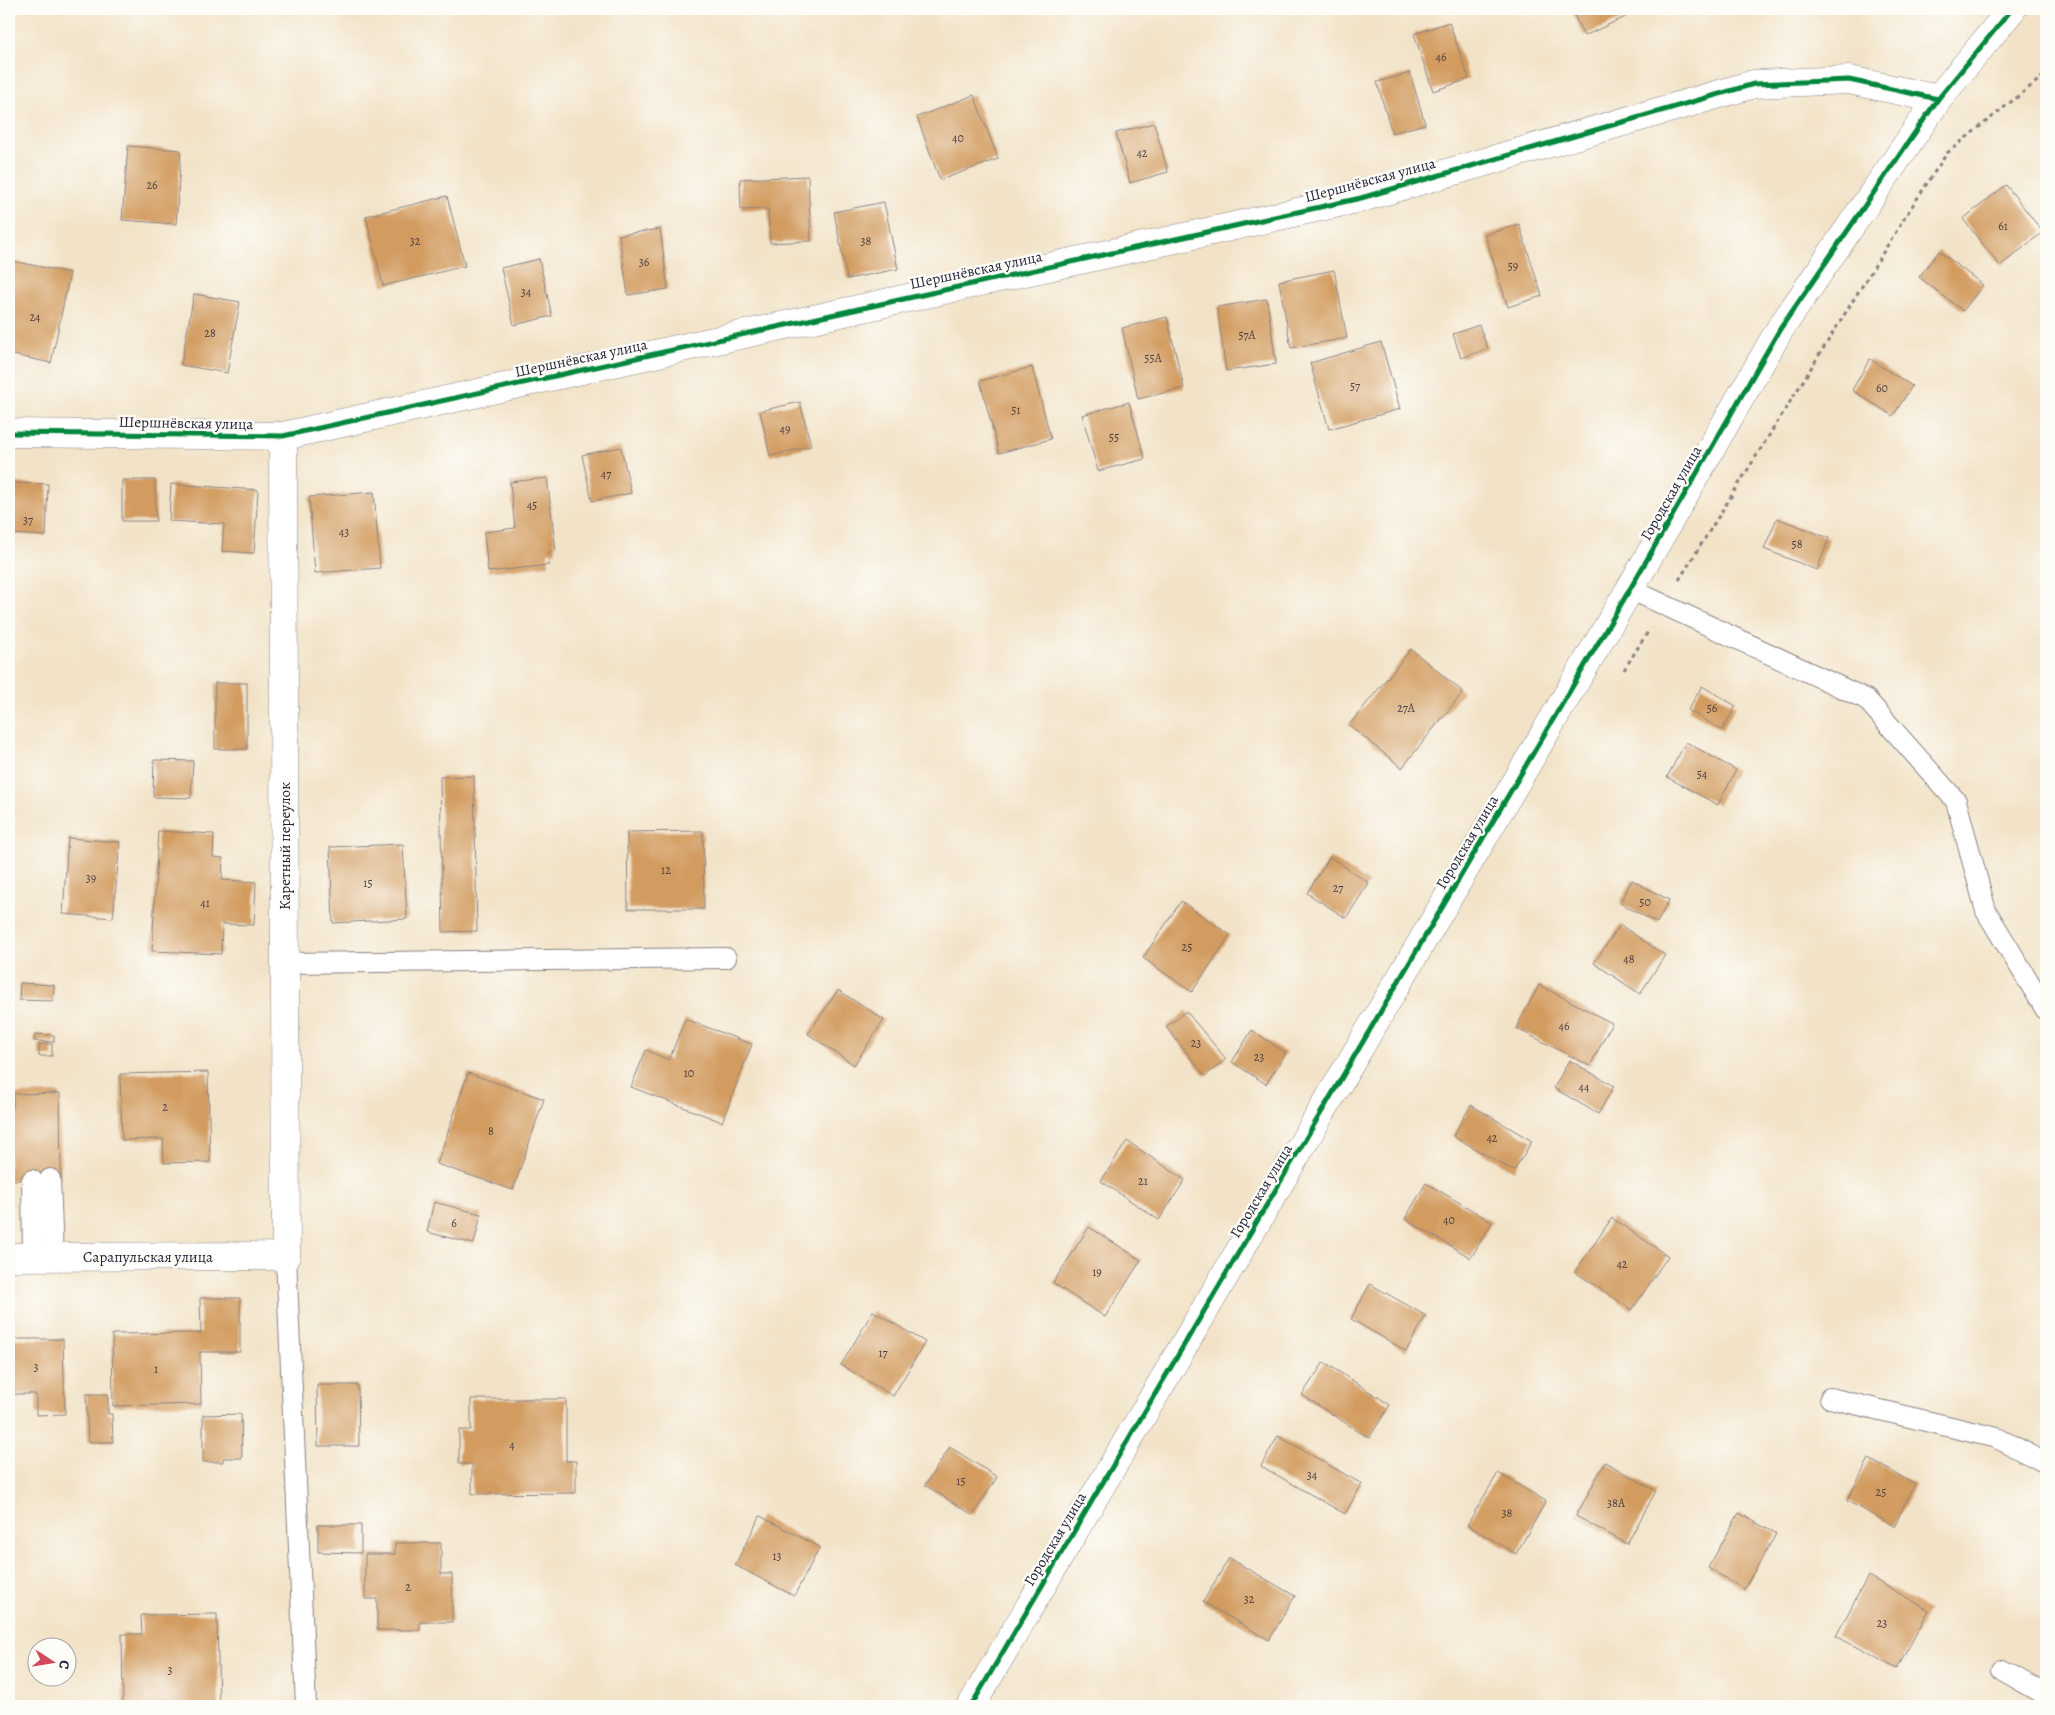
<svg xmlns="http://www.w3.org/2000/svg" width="2055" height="1715" font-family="Alegreya,serif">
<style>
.building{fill:#d29b5e}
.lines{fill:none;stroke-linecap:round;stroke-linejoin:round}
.service-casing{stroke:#8a8282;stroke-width:22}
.minor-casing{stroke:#8a8282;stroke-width:29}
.tertiary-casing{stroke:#8a8282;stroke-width:29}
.path{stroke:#8a8282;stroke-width:3;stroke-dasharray:4 4;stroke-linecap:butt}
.service{stroke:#fff;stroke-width:20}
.minor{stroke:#fff;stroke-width:28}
.tertiary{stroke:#fff;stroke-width:28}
.cycleway-casing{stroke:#fdfcf7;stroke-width:8}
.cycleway{stroke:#00873e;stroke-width:5}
.labels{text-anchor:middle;stroke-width:5;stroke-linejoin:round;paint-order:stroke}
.number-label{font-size:12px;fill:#4e4044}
.street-label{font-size:15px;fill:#22223b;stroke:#fdfcf7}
</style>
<rect width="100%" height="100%" fill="#fdfcf7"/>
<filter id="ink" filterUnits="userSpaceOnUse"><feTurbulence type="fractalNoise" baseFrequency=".02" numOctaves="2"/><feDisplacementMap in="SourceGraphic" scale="10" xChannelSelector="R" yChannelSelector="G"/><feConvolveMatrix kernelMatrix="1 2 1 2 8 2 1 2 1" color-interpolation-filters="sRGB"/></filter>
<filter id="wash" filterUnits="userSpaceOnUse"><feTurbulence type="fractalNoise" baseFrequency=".0096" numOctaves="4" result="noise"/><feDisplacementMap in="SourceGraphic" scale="20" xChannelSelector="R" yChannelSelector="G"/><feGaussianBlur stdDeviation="1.12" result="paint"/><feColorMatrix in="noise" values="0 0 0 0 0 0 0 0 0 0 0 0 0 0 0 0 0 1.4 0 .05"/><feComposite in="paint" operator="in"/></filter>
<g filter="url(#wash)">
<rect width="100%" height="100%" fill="#f2e3c8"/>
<g id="blocks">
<g class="building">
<path d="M1571,9H1632L1634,13L1584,36Z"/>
<path d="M1449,22L1469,79L1433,91L1414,34Z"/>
<path d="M1410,73L1425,124L1392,133L1377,82Z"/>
<path d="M974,95L998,159L940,180L917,117Z"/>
<path d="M1154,123L1168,172L1130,183L1116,133Z"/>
<path d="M128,146L181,150L176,224L122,220Z"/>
<path d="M808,176L811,241L770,243L768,209L741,210L740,179Z"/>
<path d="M2006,185L2043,232L2000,266L1963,219Z"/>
<path d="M447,196L465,266L383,286L366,216Z"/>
<path d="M884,202L898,269L847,279L834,212Z"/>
<path d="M1519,224L1542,296L1508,307L1485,235Z"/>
<path d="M660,229L668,289L628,295L619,235Z"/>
<path d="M1939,251L1983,285L1963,311L1919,277Z"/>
<path d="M539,259L552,316L514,325L501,268Z"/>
<path d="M13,261L70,273L51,363L9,354V280Z"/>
<path d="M1334,270L1347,338L1291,348L1279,281Z"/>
<path d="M194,294L240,302L227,373L181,365Z"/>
<path d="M1267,299L1276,364L1226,371L1217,307Z"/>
<path d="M1167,317L1184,388L1138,399L1122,328Z"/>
<path d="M1479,325L1488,349L1461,358L1453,334Z"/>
<path d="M1381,342L1400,409L1329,429L1310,363Z"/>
<path d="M1870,359L1912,386L1893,416L1852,390Z"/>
<path d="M1032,367L1051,439L999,453L980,381Z"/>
<path d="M800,402L811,446L770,456L760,411Z"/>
<path d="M1129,402L1145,459L1098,471L1082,415Z"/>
<path d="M621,447L631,493L592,501L582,455Z"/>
<path d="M547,478L556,551L548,552L549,565L488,572L484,532L515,528L510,482Z"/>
<path d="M122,480H155L156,521H122Z"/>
<path d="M10,483L48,484L46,536L9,534Z"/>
<path d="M171,484L258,490L254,553L222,551L224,524L169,521Z"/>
<path d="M374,492L380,568L315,573L309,497Z"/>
<path d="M1777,518L1829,538L1817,570L1764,549Z"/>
<path d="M1411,649L1463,692L1402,768L1349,725Z"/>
<rect x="215" y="683" width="32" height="66"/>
<path d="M1702,686L1736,706L1722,730L1688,710Z"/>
<path d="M1686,742L1736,770L1718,805L1667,777Z"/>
<path d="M154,760L193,761L191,798L153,797Z"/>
<path d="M474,776L477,931L443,932L440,777Z"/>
<path d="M158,831L214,834L213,857L223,858L222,880L256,882L254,925L222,924L221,954L152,951Z"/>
<path d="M703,831L704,909H628L627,832Z"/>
<path d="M68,838L120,842L113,918L63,914Z"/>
<path d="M403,844L407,919L333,923L330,847Z"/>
<path d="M1330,857L1369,883L1346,918L1307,893Z"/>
<path d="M1632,880L1669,900L1657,923L1620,903Z"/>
<path d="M1181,901L1230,935L1192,992L1143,958Z"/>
<path d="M1620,925L1665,955L1640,994L1594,963Z"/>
<path d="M20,983L54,985L53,1001L19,1000Z"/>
<path d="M1539,985L1612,1023L1590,1066L1516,1028Z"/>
<path d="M838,990L884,1020L854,1065L808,1034Z"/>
<path d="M1186,1011L1226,1059L1205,1076L1166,1027Z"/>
<path d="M685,1019L752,1044L722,1122L631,1087L646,1050L669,1060Z"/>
<path d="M1252,1030L1286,1053L1266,1084L1232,1062Z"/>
<path d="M35,1034L54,1035V1042L34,1041Z"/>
<rect x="39" y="1044" width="13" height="12"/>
<path d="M1569,1060L1614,1086L1598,1114L1554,1088Z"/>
<path d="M208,1072L210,1162L164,1163L163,1139L122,1140L120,1074Z"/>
<path d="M468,1073L544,1099L513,1190L437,1164Z"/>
<path d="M60,1093L61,1179L9,1180V1108H13V1094Z"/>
<path d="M1471,1105L1532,1141L1514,1171L1453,1136Z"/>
<path d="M1127,1141L1185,1180L1159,1220L1101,1181Z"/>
<path d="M1426,1183L1492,1222L1471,1258L1405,1219Z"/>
<path d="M434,1202L481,1214L474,1244L427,1232Z"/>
<path d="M1612,1218L1668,1256L1632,1310L1575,1272Z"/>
<path d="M1089,1227L1141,1260L1105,1317L1053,1283Z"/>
<path d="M1370,1284L1426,1316L1406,1351L1351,1319Z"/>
<path d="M200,1298H240V1352H200L201,1404L113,1406L112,1334L201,1333Z"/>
<path d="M873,1311L925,1342L893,1396L841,1365Z"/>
<path d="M9,1339H63L65,1414L36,1415V1394H9Z"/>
<path d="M1324,1362L1390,1405L1369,1438L1302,1395Z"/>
<path d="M317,1385H358L359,1446H318Z"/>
<path d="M86,1394H108V1414H112L113,1442H88Z"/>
<path d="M471,1399H566V1461H576V1493L472,1494V1464H459V1430H471Z"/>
<path d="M241,1414L242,1458H223V1462H203V1415Z"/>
<path d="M1278,1436L1362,1484L1345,1514L1261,1466Z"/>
<path d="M950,1447L997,1477L973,1515L925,1485Z"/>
<path d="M1869,1459L1915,1484L1894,1526L1847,1501Z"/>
<path d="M1605,1462L1656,1491L1627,1544L1576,1516Z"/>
<path d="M1498,1473L1546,1501L1516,1554L1467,1525Z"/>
<path d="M1739,1513L1776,1534L1744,1589L1708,1568Z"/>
<path d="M760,1516L820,1547L794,1596L735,1565Z"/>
<path d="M318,1525H361V1553L318,1552Z"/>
<path d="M395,1543H441V1574H452V1622H420V1630H377V1599H365V1554H395Z"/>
<path d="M1229,1558L1295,1596L1269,1640L1203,1602Z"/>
<path d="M1868,1576L1929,1610L1897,1669L1836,1636Z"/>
<path d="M217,1614L219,1706H123L122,1634H142L141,1615Z"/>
</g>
</g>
</g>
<g filter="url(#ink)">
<use href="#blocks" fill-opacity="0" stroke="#8a8282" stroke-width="1"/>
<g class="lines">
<defs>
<g id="service">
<path d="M1630,589L1866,699L1956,801L1986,911L2046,1010"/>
<path d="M285,963L726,958"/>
<path d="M50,1179L53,1257"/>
<path d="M32,1180L33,1257"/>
<path d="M286,1256L306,1706"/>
<path d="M1830,1398L1997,1438L2046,1463"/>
<path d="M2002,1670L2046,1695"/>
</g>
<g id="minor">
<path d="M9,433L283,436L1361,198L1754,84L1849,80L1938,99"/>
<path d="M9,1257L286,1256L283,436"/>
</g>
<path id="tertiary" d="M971,1706L1630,589L1780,329L1938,99L2012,9"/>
</defs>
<use href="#service" class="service-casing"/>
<use href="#minor" class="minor-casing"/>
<use href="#tertiary" class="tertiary-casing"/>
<g class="path">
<path d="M1679,580L1907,214L1947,153L2046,74"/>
<path d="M1624,670L1649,630"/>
</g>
<use href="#service" class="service"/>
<use href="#minor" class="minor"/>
<use href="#tertiary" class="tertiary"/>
<defs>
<g id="cycleway">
<path d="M9,433L283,436L1361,198L1754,84L1849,80L1938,99"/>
<path d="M971,1706L1630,589L1780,329L1938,99L2012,9"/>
</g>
</defs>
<use href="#cycleway" class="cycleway-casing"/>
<use href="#cycleway" class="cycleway"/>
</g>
</g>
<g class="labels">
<g class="number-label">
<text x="1441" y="61">46</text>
<text x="958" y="142">40</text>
<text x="1142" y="157">42</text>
<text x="152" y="189">26</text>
<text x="2003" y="230">61</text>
<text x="415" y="245">32</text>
<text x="866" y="245">38</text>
<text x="644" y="266">36</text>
<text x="1513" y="270">59</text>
<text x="526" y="296">34</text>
<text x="35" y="321">24</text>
<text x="210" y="337">28</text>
<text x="1247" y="339">57А</text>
<text x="1153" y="362">55А</text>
<text x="1355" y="390">57</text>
<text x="1882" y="392">60</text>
<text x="1016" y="414">51</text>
<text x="785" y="433">49</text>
<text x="1114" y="441">55</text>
<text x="606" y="478">47</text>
<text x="532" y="509">45</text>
<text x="28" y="524">37</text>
<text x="344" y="536">43</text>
<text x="1797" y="548">58</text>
<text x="1406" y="712">27А</text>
<text x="1712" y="712">56</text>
<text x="1702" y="778">54</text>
<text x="666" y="874">12</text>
<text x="91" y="882">39</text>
<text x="368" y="887">15</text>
<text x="1338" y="892">27</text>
<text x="1645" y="906">50</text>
<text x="205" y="907">41</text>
<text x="1187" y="951">25</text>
<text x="1629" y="963">48</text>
<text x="1564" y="1030">46</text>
<text x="1196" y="1047">23</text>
<text x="1259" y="1061">23</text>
<text x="689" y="1077">10</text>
<text x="1584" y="1091">44</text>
<text x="165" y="1111">2</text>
<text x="491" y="1135">8</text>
<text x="1492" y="1142">42</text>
<text x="1143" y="1185">21</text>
<text x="1449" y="1224">40</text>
<text x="454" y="1227">6</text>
<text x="1622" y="1268">42</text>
<text x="1097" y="1276">19</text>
<text x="883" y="1357">17</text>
<text x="36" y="1371">3</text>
<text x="156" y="1373">1</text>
<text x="512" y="1449">4</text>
<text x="1312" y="1479">34</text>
<text x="961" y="1485">15</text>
<text x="1881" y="1496">25</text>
<text x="1616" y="1507">38А</text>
<text x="1507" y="1517">38</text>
<text x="777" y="1560">13</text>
<text x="408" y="1591">2</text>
<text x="1249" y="1603">32</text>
<text x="1882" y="1627">23</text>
<text x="170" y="1674">3</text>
</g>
<g class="street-label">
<text transform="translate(1370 180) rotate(-15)" y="5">Шершнёвская улица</text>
<text transform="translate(976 270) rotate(-12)" y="5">Шершнёвская улица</text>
<text transform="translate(581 358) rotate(-12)" y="5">Шершнёвская улица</text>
<text transform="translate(186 423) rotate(1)" y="5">Шершнёвская улица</text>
<text transform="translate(1671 493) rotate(-60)" y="5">Городская улица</text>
<text transform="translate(1467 842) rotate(-59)" y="5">Городская улица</text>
<text transform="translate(285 846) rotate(-90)" y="5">Каретный переулок</text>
<text transform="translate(1261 1191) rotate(-59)" y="5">Городская улица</text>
<text x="148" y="1262">Сарапульская улица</text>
<text transform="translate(1055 1539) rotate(-59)" y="5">Городская улица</text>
</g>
</g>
<rect width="2055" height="1715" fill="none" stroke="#fdfcf7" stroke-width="30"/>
<g transform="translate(52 1662) rotate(102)"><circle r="24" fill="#fdfcf7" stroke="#a5a5ac"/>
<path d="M0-4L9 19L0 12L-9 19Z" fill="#d1495b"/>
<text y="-8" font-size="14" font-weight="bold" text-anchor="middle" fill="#22223b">С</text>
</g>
</svg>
